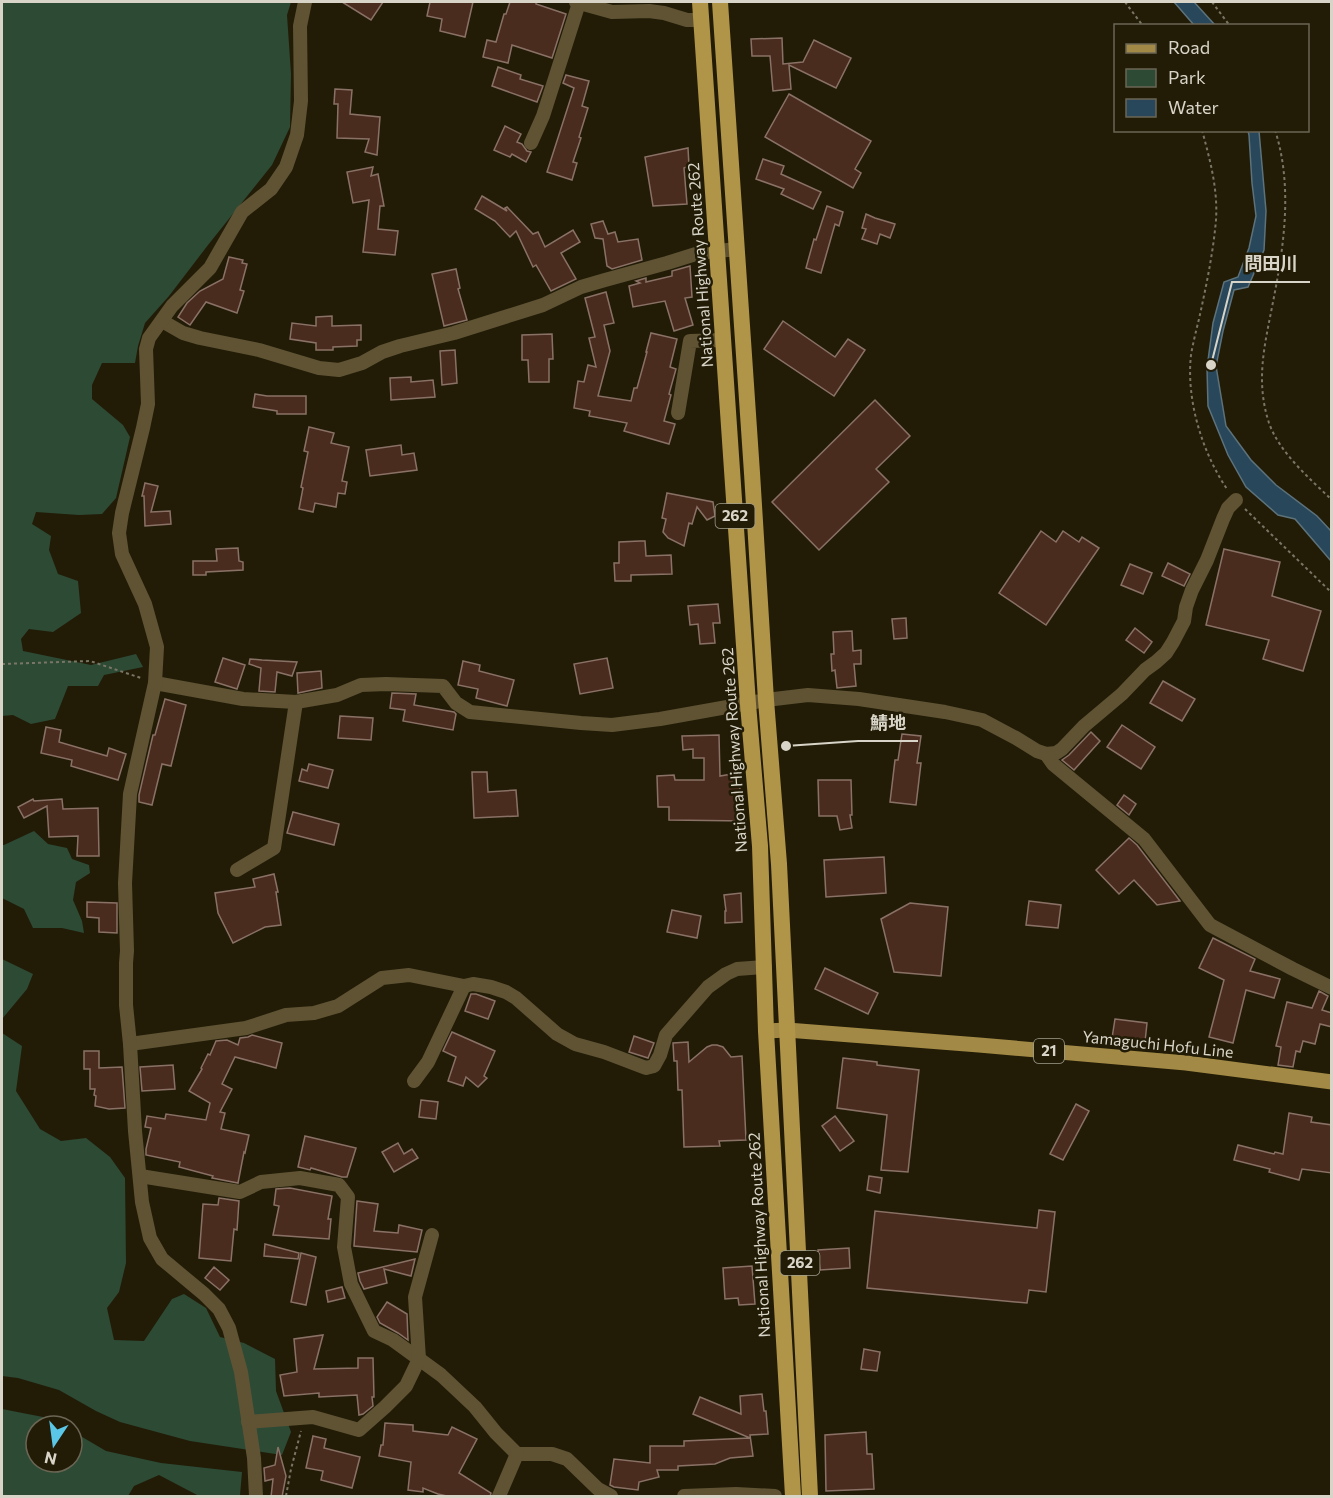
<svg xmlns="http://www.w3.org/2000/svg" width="1333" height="1498" font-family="Commissioner,'Noto Sans JP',sans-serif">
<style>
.green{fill:#2d4a35}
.water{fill:#28475a;stroke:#5d727b;stroke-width:1.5}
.building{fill:#4a2c1f;stroke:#8a7166;stroke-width:1.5}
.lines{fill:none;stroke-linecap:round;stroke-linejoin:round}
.path{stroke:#7a7665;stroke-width:2;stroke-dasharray:3 3;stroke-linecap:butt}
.minor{stroke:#5f5334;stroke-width:14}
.primary{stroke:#a28945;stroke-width:15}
.trunk{stroke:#b09448;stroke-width:16}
.labels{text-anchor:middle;stroke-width:5;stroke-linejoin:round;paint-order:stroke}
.shield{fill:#221c07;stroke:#a19e8e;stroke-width:1.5}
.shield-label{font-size:15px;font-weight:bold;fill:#d8d5c8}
.street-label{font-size:16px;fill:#d8d5c8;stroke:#221c07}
.leader{fill:none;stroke:#d8d5c8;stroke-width:2}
.callout-dot{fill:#d8d5c8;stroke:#221c07;stroke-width:2}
.callout-label{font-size:18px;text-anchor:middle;font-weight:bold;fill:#d8d5c8;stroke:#221c07;stroke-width:5;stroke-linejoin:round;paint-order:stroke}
</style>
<rect width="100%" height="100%" fill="#221c07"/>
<g class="green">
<path d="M2,2H291L287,15L291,74L290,127L272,165L208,245L169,296L145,323L138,346L135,363H102L92,385V399L123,425L130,437L116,498L102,514L79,515L36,512L32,524L51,536L49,550L58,574L78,581L81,613L53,632L29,629L21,639L23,651L91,665L136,654L143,667L104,675L98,686H68L55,719L31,724L13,715L2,716Z"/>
<path d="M34,831L48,844L67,848L72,859L89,865L90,873L76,882L73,900L82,921L84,933L62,928H33L24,909L2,898V845H4Z"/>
<path d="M2,959L33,974L27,989L2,1019Z"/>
<path d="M2,1031V1033L22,1046L16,1091L40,1129L61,1141L86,1138L110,1157L125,1178L126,1263L119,1292L107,1308L114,1340L144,1341L172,1299L184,1294L206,1308L220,1337L244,1343L275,1359L276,1391L291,1432L282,1455L190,1441L120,1422L96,1411L59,1390L18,1378L2,1376Z"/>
<path d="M2,1409L48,1418L63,1426H36V1462H72V1431L106,1451L161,1463L242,1472L240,1495L235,1496H199L159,1475L134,1486L128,1496H2Z"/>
</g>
<g class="water">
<path d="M1174,2H1194L1215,25H1194Z"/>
<path d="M1248,131H1259L1266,211L1264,250L1248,287L1234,290L1223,331L1216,366L1226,426L1251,460L1276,485L1317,516L1331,531V561L1295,519L1278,515L1246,487L1228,455L1208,406L1207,368L1213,323L1224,282L1238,277L1249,248L1256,216L1252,183L1249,135Z"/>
</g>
<g class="building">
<path d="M342,2H383L371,20Z"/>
<path d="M430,2H473L465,37L440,31L442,19L427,16Z"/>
<path d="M510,2H536V4L566,14L552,58L512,45L508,63L483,57L487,40L496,42L504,14H506Z"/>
<path d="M782,38L783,64L803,62L814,40L851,58L836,88L789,65L791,89L773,91L770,56H752L751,39Z"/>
<path d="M498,67L521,75L520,79L543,86L537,102L492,86Z"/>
<path d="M566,75L589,81L582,106L588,108L579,137L581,138L573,162L577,163L572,180L547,172L574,88L563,83Z"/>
<path d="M335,89L352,90L350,114L380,117L377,155L365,152L369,139L337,138L338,104H334Z"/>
<path d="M789,94L871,141L855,169L861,173L853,188L765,137Z"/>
<path d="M505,126L521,134L517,142L522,144L527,151L531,152L526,162L512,154L510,157L494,150Z"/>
<path d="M688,148L689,166L684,168L687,204L653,206L645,157Z"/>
<path d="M763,159L784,166L781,174L821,192L813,209L781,194L784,189L756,179Z"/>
<path d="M373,167L371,176L378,174L384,206H380L378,229L398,231L395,255L363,252L369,200L353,203L347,172Z"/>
<path d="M482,196L507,211L505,208L507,207L533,234L538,232L545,247L573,230L580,242L561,253L576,279L551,291L536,265L533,267L516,231L510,237L495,221L475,209Z"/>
<path d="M827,206L843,212L839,226L835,224L821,273L806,268L814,239L816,240Z"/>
<path d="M866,214L875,218L895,224L890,238L880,234L877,244L862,239L866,229L862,228Z"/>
<path d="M603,221L608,234L615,232L618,242L638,239L642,260L612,269L607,266L603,239L595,238L591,224Z"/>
<path d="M229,257L243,260L242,263L247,264L240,290L244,291L237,313L206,302L190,325L178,317L187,303L200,291L223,279Z"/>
<path d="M690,266L692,297L685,298L693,325L674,331L665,301L633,307L629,286L640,283L636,281L646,278V282L672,276V271Z"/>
<path d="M456,269L460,288L458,289L467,320L444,326L432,274Z"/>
<path d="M606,292L614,323L604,325L610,351L598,396L631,401L634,388H637L647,352H646L651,333L677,339L670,367L676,369L669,394L671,395L664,421L675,424L669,444L624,431L627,423L589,416L590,411L574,408L578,381L584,382L588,365L596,367L589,338L595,337L585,298Z"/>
<path d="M332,316V326L361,325V340H357V346L333,347V350H316V343L290,339L292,323L316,326V317Z"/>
<path d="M783,321L835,357L848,339L865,350L834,396L764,349Z"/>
<path d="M552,334L553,359H549V382H529L528,360H522V335Z"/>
<path d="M455,350L457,383L442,385L440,351Z"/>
<path d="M411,377V382L433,380L435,397L391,400L390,378Z"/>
<path d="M255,394L267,396H306V414H277V411L253,407Z"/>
<path d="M875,400L910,436L876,469L889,482L819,550L772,502Z"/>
<path d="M309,427L334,433L331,443L349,447L342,481L347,482L345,494L338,493L336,507L315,503L313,512L299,509L303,488L301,487L308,452L304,451Z"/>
<path d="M401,445L402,455L414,453L417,470L370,476L366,450Z"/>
<path d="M145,483L158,486L151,512L170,511L171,524L145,526L144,496H142Z"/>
<path d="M667,493L713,502L715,516L707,520L697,507L692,524L689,523L684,546L668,538L663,532L666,519L662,518Z"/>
<path d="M1041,531L1056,542L1063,531L1079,542L1082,537L1099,548L1046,625L999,593Z"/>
<path d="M640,541H645L646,556L671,555L672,574L631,575V581H615L614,563H619V542Z"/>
<path d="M238,548L239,561L243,562V570L206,572V575H193V561H217L216,549Z"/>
<path d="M1224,549L1280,562L1272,596L1321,611L1303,671L1263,659L1269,640L1206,625Z"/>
<path d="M1168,563L1190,574L1184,586L1162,576Z"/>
<path d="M1130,564L1152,573L1143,594L1121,585Z"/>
<path d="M718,604L720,623H713L715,643L700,644L698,624L690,625L688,606Z"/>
<path d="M906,618L907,638L894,639L892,619Z"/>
<path d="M1135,628L1152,642L1144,653L1126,640Z"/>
<path d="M852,631L853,651L861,650V664H854L856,686L837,688L835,670L832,671L831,654H834L833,632Z"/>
<path d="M223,658L245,665L237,689L215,682Z"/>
<path d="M607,658L613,688L580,694L574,664Z"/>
<path d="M250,659L262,660L297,662L292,676L277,672L275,692L259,691L261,668L249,664Z"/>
<path d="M463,661L480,665L479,671L514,680L507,706L476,698L478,689L458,685Z"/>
<path d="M321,671L322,688L298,693L297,673Z"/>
<path d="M1163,681L1195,699L1182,721L1150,703Z"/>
<path d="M392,693L416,694L414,705L454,712L456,714L453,730L403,721L405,710L390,708Z"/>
<path d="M165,699L186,705L171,766L162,764L152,805L139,802V795L153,735H155Z"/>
<path d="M340,716L373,718L371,740L338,738Z"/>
<path d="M1122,725L1155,747L1141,769L1107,747Z"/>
<path d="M46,727L61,730L59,742L107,756L109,748L126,754L118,780L71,766L72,760L41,753Z"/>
<path d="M1091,732L1100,741L1074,770L1062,760L1069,755Z"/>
<path d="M902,734L921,736L917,763H921L916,805L890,802L895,760H898Z"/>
<path d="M719,735L720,776L737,773L746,821L669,820V807H658L657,776L674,775L675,780H704V758H693V749L683,750L682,736Z"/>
<path d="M309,764L333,770L328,788L299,781L302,769L307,771Z"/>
<path d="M472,772H487L488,792L516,790L518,816L474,818Z"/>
<path d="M818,780H851L852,815H850L852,828L840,830L837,816H819Z"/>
<path d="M1124,795L1136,804L1129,815L1117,805Z"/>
<path d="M33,799L34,801L62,799L63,809L98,808L99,856H77L78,836L49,837L47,806L24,818L18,807Z"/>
<path d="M293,812L339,824L334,845L287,833Z"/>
<path d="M1129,838L1137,845L1180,901L1157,905L1134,880L1119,894L1096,870Z"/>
<path d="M884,857L886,893L826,897L824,860Z"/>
<path d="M274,874L278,892H276L281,925L265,927L233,943L218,913L215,893L255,887L253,879Z"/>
<path d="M741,893L742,922L725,923V911H726L724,895Z"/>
<path d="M1029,901L1061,905L1058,928L1026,925Z"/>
<path d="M87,902L117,903V933L99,932V918L87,917Z"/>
<path d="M910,903L948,907L941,976L894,972L881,919Z"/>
<path d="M672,910L701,916L697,938L667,932Z"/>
<path d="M1213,938L1255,959L1250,971L1280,979L1274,998L1246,990L1233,1043L1209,1037L1224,980L1199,968Z"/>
<path d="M825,968L878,993L868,1014L815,989Z"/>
<path d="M1319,991L1328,996L1322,1010L1332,1013V1027L1320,1024L1315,1044L1303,1041L1300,1052L1296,1051L1293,1067L1278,1065L1281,1047L1276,1046L1287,1002L1312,1008Z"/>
<path d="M471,994H476L495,1001L488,1019L465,1011Z"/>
<path d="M1115,1019L1147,1023L1145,1042L1112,1038Z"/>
<path d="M452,1032L495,1051L484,1076L487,1078L478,1087L466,1077L463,1086L448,1081L456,1057L443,1051Z"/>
<path d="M252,1035L282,1043L276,1068L235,1057L222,1084L232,1089L220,1112L225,1113L221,1129L249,1135L245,1153L244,1152L238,1183L212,1178L213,1176L179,1167L180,1162L146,1155V1149L151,1128L145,1127L147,1116L165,1119L166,1114L206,1120L210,1103L189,1091L202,1069L201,1068L208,1054L210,1055L216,1041L227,1040L238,1045L240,1038L248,1037Z"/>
<path d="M634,1036L654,1043L648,1058L629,1052Z"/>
<path d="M688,1042L689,1062L707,1047L712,1045H717L723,1047L731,1057L742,1056L746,1140L719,1141L720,1146L684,1147L682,1090H678L677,1061H674L673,1043Z"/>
<path d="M84,1051H99V1068L122,1067L125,1108L109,1109L95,1106L96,1096L94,1095L95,1089H90V1069H84Z"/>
<path d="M843,1058L877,1062V1065L919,1070L908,1172L881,1170L887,1115L837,1108Z"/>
<path d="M173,1065L175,1089L142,1091L140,1067Z"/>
<path d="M421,1100L438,1102L436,1119L419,1117Z"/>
<path d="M1076,1104L1089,1111L1063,1160L1050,1154Z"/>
<path d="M1289,1113L1312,1117L1311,1122L1332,1125V1173L1302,1169L1299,1180L1269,1172L1270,1169L1234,1160L1238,1145L1274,1154L1275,1152L1283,1154Z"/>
<path d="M835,1116L854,1141L840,1151L822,1126Z"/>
<path d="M305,1136L356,1148L347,1177H342L311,1168L310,1170L298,1167Z"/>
<path d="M398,1143L404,1154L412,1149L418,1158L394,1172L382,1152Z"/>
<path d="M869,1176L882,1178L880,1193L867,1190Z"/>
<path d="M290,1188L332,1196L328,1219H331L329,1239L273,1235L279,1206L274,1205L276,1189Z"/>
<path d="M219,1198L239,1201L237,1230L234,1229L231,1261L199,1258L203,1204L218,1205Z"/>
<path d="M357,1201L378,1204L374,1231L398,1233L399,1225L422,1230L417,1252L354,1246Z"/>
<path d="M1039,1210L1055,1212L1046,1292L1029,1290L1027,1303L867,1288L875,1211L1037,1228Z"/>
<path d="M265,1244L299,1253L298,1259L264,1256Z"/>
<path d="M849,1248L850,1268L820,1270L818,1250Z"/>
<path d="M301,1253L316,1257L306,1305L291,1302Z"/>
<path d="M415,1259L411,1276L384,1269L387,1283L364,1289L360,1281L358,1273Z"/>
<path d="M752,1266L755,1304L739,1305L738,1298L725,1299L723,1268Z"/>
<path d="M214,1267L229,1280L220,1290L205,1278Z"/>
<path d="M342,1287L345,1298L328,1302L326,1291Z"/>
<path d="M387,1302L407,1314L408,1340L398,1333L380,1323L377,1317Z"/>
<path d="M323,1335L314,1369L358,1368V1358H373L374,1397H372L373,1406L363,1414L359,1415L357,1395L319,1397V1393L284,1396L280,1375L297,1372L294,1339Z"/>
<path d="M864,1349L880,1352L877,1371L861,1369Z"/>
<path d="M762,1394L764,1411H766L768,1434L750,1435L753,1456L730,1458L715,1464L678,1466V1470H657L659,1477L639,1482L638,1490L614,1487L610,1485L614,1459L650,1463V1446H684V1441L750,1438L693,1414L700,1397L741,1414L740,1396Z"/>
<path d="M385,1423L413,1425V1431L448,1435L452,1427L477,1439L459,1473L491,1493L490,1497H451L438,1494L423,1488V1492L408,1490L411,1462L379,1456L381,1445H383Z"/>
<path d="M866,1432L867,1454H872L874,1489L826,1491L825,1435Z"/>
<path d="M313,1436L326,1439L324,1448L360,1457L352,1488L321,1480L323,1471L306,1468Z"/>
<path d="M278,1447L286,1476L282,1497H271L273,1479L265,1481L264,1468L275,1465Z"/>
</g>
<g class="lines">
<g class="path">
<path d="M1125,2L1143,26"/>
<path d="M1212,2L1230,26"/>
<path d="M1202,130C1210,160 1218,189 1216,220C1213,254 1206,287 1199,319C1196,331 1193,343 1191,355C1186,400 1202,452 1227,489"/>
<path d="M1275,130C1293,186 1284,246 1273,302C1265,344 1255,380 1269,423C1279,452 1310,479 1332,500"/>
<path d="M1245,509L1332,593"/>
<path d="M2,664L90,661L141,678"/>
<path d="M286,1496L291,1469L301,1431"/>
</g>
<g class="minor">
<path d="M576,2L612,12L649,11L664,13L687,20H702"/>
<path d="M531,143L543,116L579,3"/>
<path d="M162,321L183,333L200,338L259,350L319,368L339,370L362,363L382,352L400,346L454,333L543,305L581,287L605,280L667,263L699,253L737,249"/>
<path d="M678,413L690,341L723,340"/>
<path d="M155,683L243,699L296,702L337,695L361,685L386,684L443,686L456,703L470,712L581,723L612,725L660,719L766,700L808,695L859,699L945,712L982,720L1016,738L1037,751L1046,754L1056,753L1062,749L1084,726L1122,694L1145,670L1156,662L1166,653L1173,642L1184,621L1186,607L1192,590L1207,560L1223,519L1228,508L1236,500"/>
<path d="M1046,754L1053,764L1144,839L1210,925L1293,969L1332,988"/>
<path d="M237,870L274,848L296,702"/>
<path d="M130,1044L246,1028L286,1015L314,1013L338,1006L382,978L409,975L464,986L473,984L491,987L506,992L516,998L557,1034L575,1044L604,1052L646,1068L654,1066L660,1055L666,1035L708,987L726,974L737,969L765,967"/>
<path d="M414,1081L428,1062L464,986"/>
<path d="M140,1176L240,1192L261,1182L300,1178L339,1185L348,1197L344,1247L351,1284L374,1331L393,1340L441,1375L475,1407L496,1433L517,1454H552L567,1459L598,1489L611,1496"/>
<path d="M248,1422L313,1417L359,1430L385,1407L406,1386L419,1359L415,1297L432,1235"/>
<path d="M256,1496L254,1458L241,1372L229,1328L219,1309L204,1294L162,1259L150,1238L142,1202L135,1131L130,1044L126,1005V963L127,951L125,883L130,794L155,683L157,647L145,604L122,554L119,533L122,513L143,428L148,404L146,349L149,338L172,306L210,268L242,212L271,189L286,167L297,135L301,101L300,26L305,2"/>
<path d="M499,1496L517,1454"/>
<path d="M684,1496L736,1494L775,1496"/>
</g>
<path class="primary" d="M766,1031L787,1030L979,1045L1186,1063L1332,1082"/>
<g class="trunk">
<path d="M700,2L748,704L760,846L766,1031L793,1496"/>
<path d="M720,2L752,473L766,700L779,864L810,1496"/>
</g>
</g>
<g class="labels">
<g class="shield">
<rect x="715.5" y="504" width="39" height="24" rx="4.5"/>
<rect x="1034" y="1039" width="30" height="24" rx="4.5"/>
<rect x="780.5" y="1251" width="39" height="24" rx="4.5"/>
</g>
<g class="shield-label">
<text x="735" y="521">262</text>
<text x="1049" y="1056">21</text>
<text x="800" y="1268">262</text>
</g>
<g class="street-label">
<text transform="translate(700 265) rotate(-94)" y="6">National Highway Route 262</text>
<text transform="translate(734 750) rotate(-94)" y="6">National Highway Route 262</text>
<text transform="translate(1158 1044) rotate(6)" y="6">Yamaguchi Hofu Line</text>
<text transform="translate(759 1235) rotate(-93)" y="6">National Highway Route 262</text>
</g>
</g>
<path class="leader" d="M1211 365L1232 282H1310M786 746L858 741H918"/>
<g class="callout-dot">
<circle cx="1211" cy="365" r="6"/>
<circle cx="786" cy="746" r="6"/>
</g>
<g class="callout-label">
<text x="1271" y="270">問田川</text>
<text x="888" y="729">鯖地</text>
</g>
<rect width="1333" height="1498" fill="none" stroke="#d8d5c8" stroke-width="6"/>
<rect x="1114" y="24" width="195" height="108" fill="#221c07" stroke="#6b6654" stroke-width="1.5"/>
<rect x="1126" y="44" width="30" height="9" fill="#a28945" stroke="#6b6654" stroke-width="1.5"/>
<text x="1168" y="54" font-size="18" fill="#d8d5c8">Road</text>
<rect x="1126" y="69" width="30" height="18" fill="#2d4a35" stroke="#6b6654" stroke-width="1.5"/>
<text x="1168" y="84" font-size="18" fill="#d8d5c8">Park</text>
<rect x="1126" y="99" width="30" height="18" fill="#28475a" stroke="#6b6654" stroke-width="1.5"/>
<text x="1168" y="114" font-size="18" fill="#d8d5c8">Water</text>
<g transform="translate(54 1444) rotate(193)"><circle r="28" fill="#221c07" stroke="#6b6654" stroke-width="1.5"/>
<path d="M0-4.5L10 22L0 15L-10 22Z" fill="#5bc7e7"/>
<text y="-9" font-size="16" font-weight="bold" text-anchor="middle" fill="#d8d5c8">N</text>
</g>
</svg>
